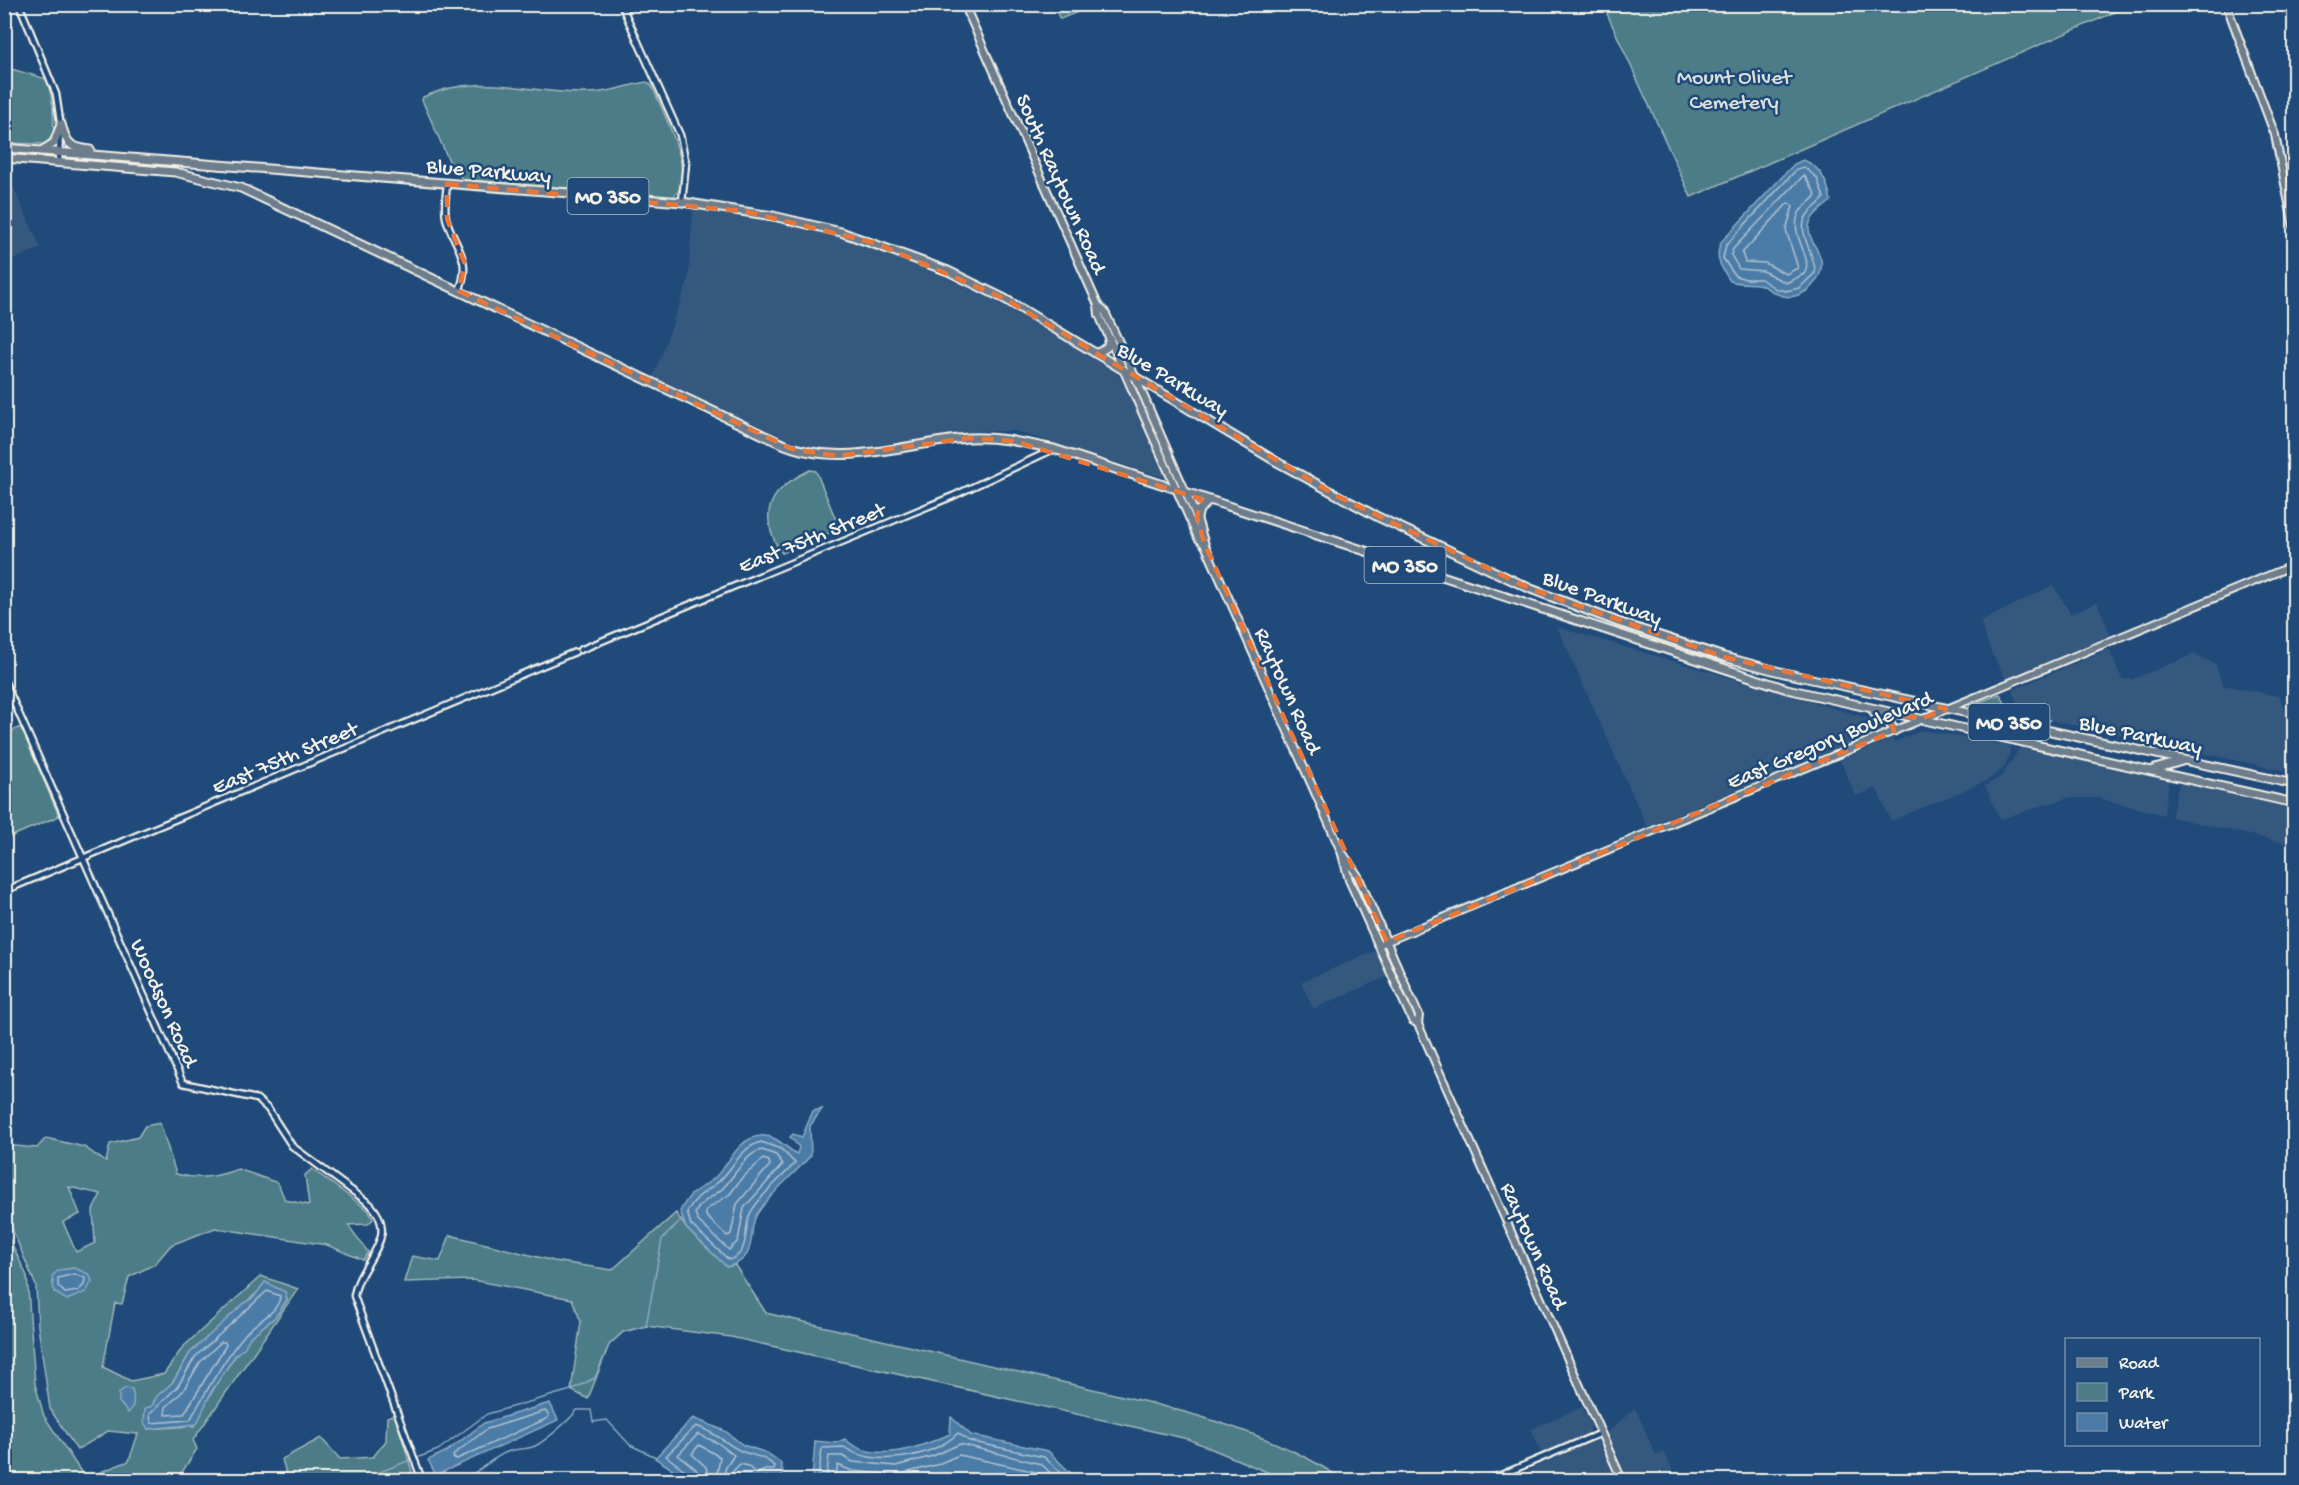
<svg xmlns="http://www.w3.org/2000/svg" width="2299" height="1485" font-family="'Gochi Hand',sans-serif">
<style>
.built{fill:#34587e}
.green{fill:#4c7c87;stroke:#a0b6b8;stroke-width:1.5;fill-rule:evenodd}
.water{fill:#4c7ba8;stroke:#8faac2;stroke-width:1.5}
.lines{fill:none;stroke-linecap:round;stroke-linejoin:round}
.shore{stroke:#b1c2ce;stroke-width:1.5}
.stream{stroke:#8faac2;stroke-width:1.5}
.minor-casing{stroke:#f4f1e8;stroke-width:9}
.major-casing{stroke:#f4f1e8;stroke-width:10}
.highway-casing{stroke:#f4f1e8;stroke-width:11}
.minor{stroke:#1f4a7a;stroke-width:4.5}
.major{stroke:#6d7d8c;stroke-width:6}
.highway{stroke:#6d7d8c;stroke-width:7}
.marked{fill:none;stroke:#ea7738;stroke-width:4.5;stroke-dasharray:12 8;stroke-linejoin:round}
.labels{text-anchor:middle;stroke-width:5;stroke-linejoin:round;paint-order:stroke}
.shield{fill:#1f4a7a;stroke:#b4bfc7;stroke-width:1.5}
.shield-label{font-size:21px;font-weight:bold;fill:#f4f1e8}
.park-label{font-size:22px;fill:#dbdfd9;stroke:#1f4a7a}
.street-label{font-size:22px;fill:#f4f1e8;stroke:#1f4a7a}
</style>
<rect width="100%" height="100%" fill="#1f4a7a"/>
<filter id="ink" filterUnits="userSpaceOnUse"><feTurbulence type="fractalNoise" baseFrequency=".0167" numOctaves="2"/><feDisplacementMap in="SourceGraphic" scale="12" xChannelSelector="R" yChannelSelector="G"/><feConvolveMatrix kernelMatrix="1 2 1 2 8 2 1 2 1" color-interpolation-filters="sRGB"/></filter>
<g filter="url(#ink)">
<g class="built">
<path d="M5,169L41,248L5,263H4Z"/>
<path d="M693,210L758,217L831,234L899,256L986,296L1040,326L1117,373L1134,402L1168,479L1015,431H979L851,449L816,448L778,436L653,377L688,281Z"/>
<path d="M2053,585L2071,614L2097,602L2111,636L2006,679L1991,652L1980,622Z"/>
<path d="M1557,627L1881,722L1884,729L1647,827Z"/>
<path d="M2109,649L2122,679H2133L2194,654L2215,664L2223,685L2279,696L2294,731V773L2021,714L2012,690Z"/>
<path d="M1922,730L2011,746L2009,756L2004,768L1988,780L1891,821L1876,788L1856,796L1840,760L1892,738L1894,742Z"/>
<path d="M2021,746L2169,781L2164,815L2098,798H2067L2000,819L1985,786L2002,776Z"/>
<path d="M2179,783L2286,807L2289,811L2285,843L2171,817Z"/>
<path d="M1377,950L1388,976L1313,1009L1301,982Z"/>
<path d="M1582,1407L1591,1426L1589,1434L1542,1456L1531,1429Z"/>
<path d="M1635,1408L1656,1455L1664,1452L1677,1480H1530L1528,1470L1592,1441L1609,1431Z"/>
</g>
<g class="green">
<path d="M1053,5H1095L1060,19Z"/>
<path d="M1603,5H2131L1691,197Z"/>
<path d="M4,67L47,79L53,105L54,135L45,144L5,143Z"/>
<path d="M647,82L652,86C661,108 699,178 673,197L465,180L454,172L422,100L423,97C480,71 529,94 588,93C610,93 627,85 647,82Z"/>
<path d="M810,470L816,471L838,525L836,530L782,553C776,547 774,539 771,531C761,499 785,482 810,470Z"/>
<path d="M2000,694L2011,714L2009,715L1969,706Z"/>
<path d="M2022,710L2025,713L2050,720L2047,726L2021,720L2017,713Z"/>
<path d="M21,727L59,816L5,839V734Z"/>
<path d="M160,1123L176,1174C199,1180 217,1177 238,1169L278,1183L285,1200L309,1205L305,1175L312,1169L368,1210L373,1219L368,1224L348,1225L368,1252L363,1260L327,1245L215,1228L171,1245L155,1264L129,1277L122,1304L115,1303L103,1367L131,1381L164,1374L183,1347L261,1276L298,1289L193,1440L197,1449L177,1480H5L4,1228L27,1276L35,1384L44,1416L85,1478L129,1461L138,1434L108,1431L77,1450L50,1409L38,1326L36,1286L5,1212V1145L37,1148L46,1138L84,1147L106,1162L110,1144L138,1137L145,1126ZM69,1187L101,1194L93,1210L95,1243L76,1252L63,1222L80,1214ZM261,1289L285,1292L287,1300C283,1306 279,1314 273,1319C267,1325 257,1329 251,1336C231,1359 207,1397 194,1426L148,1429L154,1401L173,1382L190,1353Z"/>
<path d="M676,1213L686,1228L727,1267L735,1265L766,1313C858,1335 951,1356 1044,1378C1137,1399 1266,1425 1343,1480H1286L1188,1439L731,1337L646,1326L623,1332L609,1345L588,1399L571,1390L581,1322L572,1299L472,1280L404,1282L412,1256L440,1261L450,1235L554,1261L612,1270Z"/>
<path d="M395,1414L412,1472L397,1480H288L282,1459L321,1438L340,1459L373,1457L386,1441L387,1417Z"/>
</g>
<g class="water">
<path d="M1803,160C1820,166 1828,183 1831,201C1823,208 1808,217 1809,229C1809,240 1819,250 1821,260C1825,280 1802,301 1783,296C1773,294 1766,286 1758,284C1748,283 1740,284 1730,281C1721,267 1713,257 1722,241L1794,164Z"/>
<path d="M822,1109L810,1126L811,1155C795,1174 771,1192 757,1214C746,1232 761,1258 727,1267L686,1228L680,1211C692,1189 695,1193 713,1179C728,1167 737,1138 760,1136C776,1134 785,1148 797,1154L799,1147L790,1137L793,1134L802,1137L813,1111Z"/>
<path d="M74,1268L89,1274L92,1281L86,1292L67,1300L54,1292L52,1276L59,1270Z"/>
<path d="M265,1282L285,1292L287,1300L275,1317L250,1337L244,1348L236,1354L211,1392L197,1424L148,1429L144,1422L145,1408L152,1406L157,1396L173,1382L190,1353L243,1304L254,1297Z"/>
<path d="M125,1388L132,1389C134,1398 135,1407 128,1413L119,1402V1393Z"/>
<path d="M550,1403L558,1420L436,1475L428,1460L447,1451L484,1423Z"/>
<path d="M951,1417L971,1435L1048,1451L1078,1480H812L815,1441L836,1443L845,1439C873,1465 919,1448 950,1434Z"/>
<path d="M693,1418L725,1431L743,1445L767,1453L780,1462L783,1471L781,1480H771L766,1476L762,1480H689L655,1458Z"/>
</g>
<g class="lines">
<g class="shore">
<path d="M1804,167L1817,178L1824,198C1820,204 1813,208 1808,214C1794,231 1816,254 1815,273L1799,288L1786,291L1776,289L1761,279H1746L1735,276L1723,258L1726,245L1797,169Z"/>
<path d="M1804,175L1816,195C1812,201 1803,206 1799,213C1788,236 1815,258 1804,274L1786,283L1763,271L1739,269L1731,255L1733,249Z"/>
<path d="M1788,203L1793,206L1786,230L1798,268L1786,274L1765,263L1745,262L1742,253Z"/>
<path d="M761,1142L781,1149L795,1163C782,1178 761,1194 751,1212C742,1228 752,1253 729,1260L691,1225L687,1212C697,1194 703,1195 717,1183C733,1170 739,1148 761,1142Z"/>
<path d="M762,1150L776,1155L783,1164L744,1208L738,1241L729,1250L698,1221L695,1213C702,1199 714,1198 724,1187C736,1175 744,1154 762,1150Z"/>
<path d="M763,1159L769,1161L770,1165L737,1204L731,1234L727,1236L706,1216V1210L730,1194L741,1179Z"/>
<path d="M74,1274L85,1278L84,1285L78,1291L65,1293L58,1286V1278Z"/>
<path d="M267,1291L280,1296C279,1313 256,1321 246,1333C224,1359 207,1390 190,1420L151,1423L150,1414L178,1386L195,1357Z"/>
<path d="M221,1342H225L226,1345L184,1414L165,1415L166,1407L183,1391L200,1362Z"/>
<path d="M545,1411L549,1415L548,1418L457,1459L453,1458L454,1454L487,1429Z"/>
<path d="M692,1480L690,1474L666,1456L696,1426C715,1432 725,1443 741,1451C753,1456 766,1456 775,1467L774,1470H765L756,1474L748,1466L740,1464L733,1471V1480"/>
<path d="M700,1480L696,1469L678,1455L698,1434L718,1443L734,1455L725,1469V1480"/>
<path d="M709,1480L706,1467L692,1454L699,1445L720,1457L716,1480"/>
<path d="M818,1480L822,1448L844,1447C873,1468 933,1458 958,1433L969,1441L1044,1457L1069,1480"/>
<path d="M826,1480L829,1456H842L853,1462L896,1466L933,1456L960,1444L1041,1464L1058,1480"/>
<path d="M835,1480L838,1465L852,1471L897,1475L936,1465L959,1455L1036,1472L1045,1480"/>
</g>
<g class="stream">
<path d="M419,1457L438,1450L487,1414L571,1390L595,1378L609,1345L623,1332L646,1326L662,1239L682,1220"/>
<path d="M373,1480L375,1474L410,1460"/>
<path d="M455,1480C478,1476 487,1460 507,1452C516,1448 527,1450 535,1446C544,1442 571,1419 577,1410H591L593,1422L607,1420L630,1445L656,1457"/>
</g>
<defs>
<g id="minor">
<path d="M19,4L56,94L60,121L59,163"/>
<path d="M621,4L680,135L686,163L682,202"/>
<path d="M624,9L635,4"/>
<path d="M447,184C446,194 444,207 446,218C454,247 473,258 459,291"/>
<path d="M580,650L953,496L1054,449"/>
<path d="M4,680L183,1083L257,1099L268,1109L292,1146L370,1204C402,1238 359,1261 354,1296L422,1480"/>
<path d="M4,891L575,652"/>
<path d="M1489,1480L1601,1433"/>
</g>
<g id="major">
<path d="M964,4L1098,305L1105,312L1134,374L1197,518L1205,545L1341,851L1349,880L1412,1020L1418,1024L1622,1480"/>
<path d="M2226,4L2275,135L2294,228"/>
<path d="M1098,305L1099,315L1198,538L1204,544"/>
<path d="M1344,855L1358,876L1419,1016L1418,1024"/>
<path d="M1378,945L2294,565"/>
</g>
<g id="highway">
<path d="M61,124C66,143 70,148 90,150"/>
<path d="M4,148L682,202L773,216L841,232L948,271L1005,299L1277,462L1376,516L1531,589L1618,622L1724,657L1784,673L2294,784"/>
<path d="M43,150L54,143L60,127"/>
<path d="M4,158L175,172L241,188L778,442C840,470 904,443 968,438C997,436 1025,443 1054,449L1787,689L2294,803"/>
<path d="M1098,353L1107,347L1110,339"/>
<path d="M1197,518L1199,510L1209,501"/>
<path d="M1874,713L1888,719L1894,731"/>
<path d="M2155,769L2182,761"/>
</g>
</defs>
<use href="#minor" class="minor-casing"/>
<use href="#major" class="major-casing"/>
<use href="#highway" class="highway-casing"/>
<use href="#minor" class="minor"/>
<use href="#major" class="major"/>
<use href="#highway" class="highway"/>
</g>
</g>
<path class="marked" d="M447,184L743,211L875,243L1005,299L1337,496L1531,589L1724,657L1946,709L1921,719L1887,712L1894,731L1387,942L1205,545L1197,518L1201,499L1014,441L970,438L838,456L792,449L459,291L465,264L447,219Z"/>
<g class="labels">
<g class="shield">
<rect x="567.5" y="178" width="81" height="36" rx="4.5"/>
<rect x="1364.5" y="547" width="81" height="36" rx="4.5"/>
<rect x="1968.5" y="704" width="81" height="36" rx="4.5"/>
</g>
<g class="shield-label">
<text x="608" y="203">MO 350</text>
<text x="1405" y="572">MO 350</text>
<text x="2009" y="729">MO 350</text>
</g>
<g class="park-label">
<text x="1734" y="83">Mount Olivet<tspan x="1734" dy="25">Cemetery</tspan></text>
</g>
<g class="street-label">
<text transform="translate(489 169) rotate(5)" y="8">Blue Parkway</text>
<text transform="translate(1063 183) rotate(66)" y="8">South Raytown Road</text>
<text transform="translate(1174 378) rotate(31)" y="8">Blue Parkway</text>
<text transform="translate(811 536) rotate(-22)" y="8">East 75th Street</text>
<text transform="translate(1603 596) rotate(20)" y="8">Blue Parkway</text>
<text transform="translate(1290 690) rotate(66)" y="8">Raytown Road</text>
<text transform="translate(2141 733) rotate(12)" y="8">Blue Parkway</text>
<text transform="translate(1829 738) rotate(-23)" y="8">East Gregory Boulevard</text>
<text transform="translate(284 756) rotate(-23)" y="8">East 75th Street</text>
<text transform="translate(166 1002) rotate(66)" y="8">Woodson Road</text>
<text transform="translate(1536 1245) rotate(66)" y="8">Raytown Road</text>
</g>
</g>
<rect width="2299" height="1485" fill="none" stroke="#1f4a7a" stroke-width="24"/>
<rect x="12" y="12" width="2275" height="1461" fill="none" stroke="#f4f1e8" stroke-width="2" filter="url(#ink)"/>
<rect x="2065" y="1338" width="195" height="108" fill="#1f4a7a" stroke="#748da6" stroke-width="1.5"/>
<rect x="2077" y="1358" width="30" height="9" fill="#6d7d8c" stroke="#748da6" stroke-width="1.5"/>
<text x="2119" y="1368" font-size="18" fill="#f4f1e8">Road</text>
<rect x="2077" y="1383" width="30" height="18" fill="#4c7c87" stroke="#748da6" stroke-width="1.5"/>
<text x="2119" y="1398" font-size="18" fill="#f4f1e8">Park</text>
<rect x="2077" y="1413" width="30" height="18" fill="#4c7ba8" stroke="#748da6" stroke-width="1.5"/>
<text x="2119" y="1428" font-size="18" fill="#f4f1e8">Water</text>
</svg>
